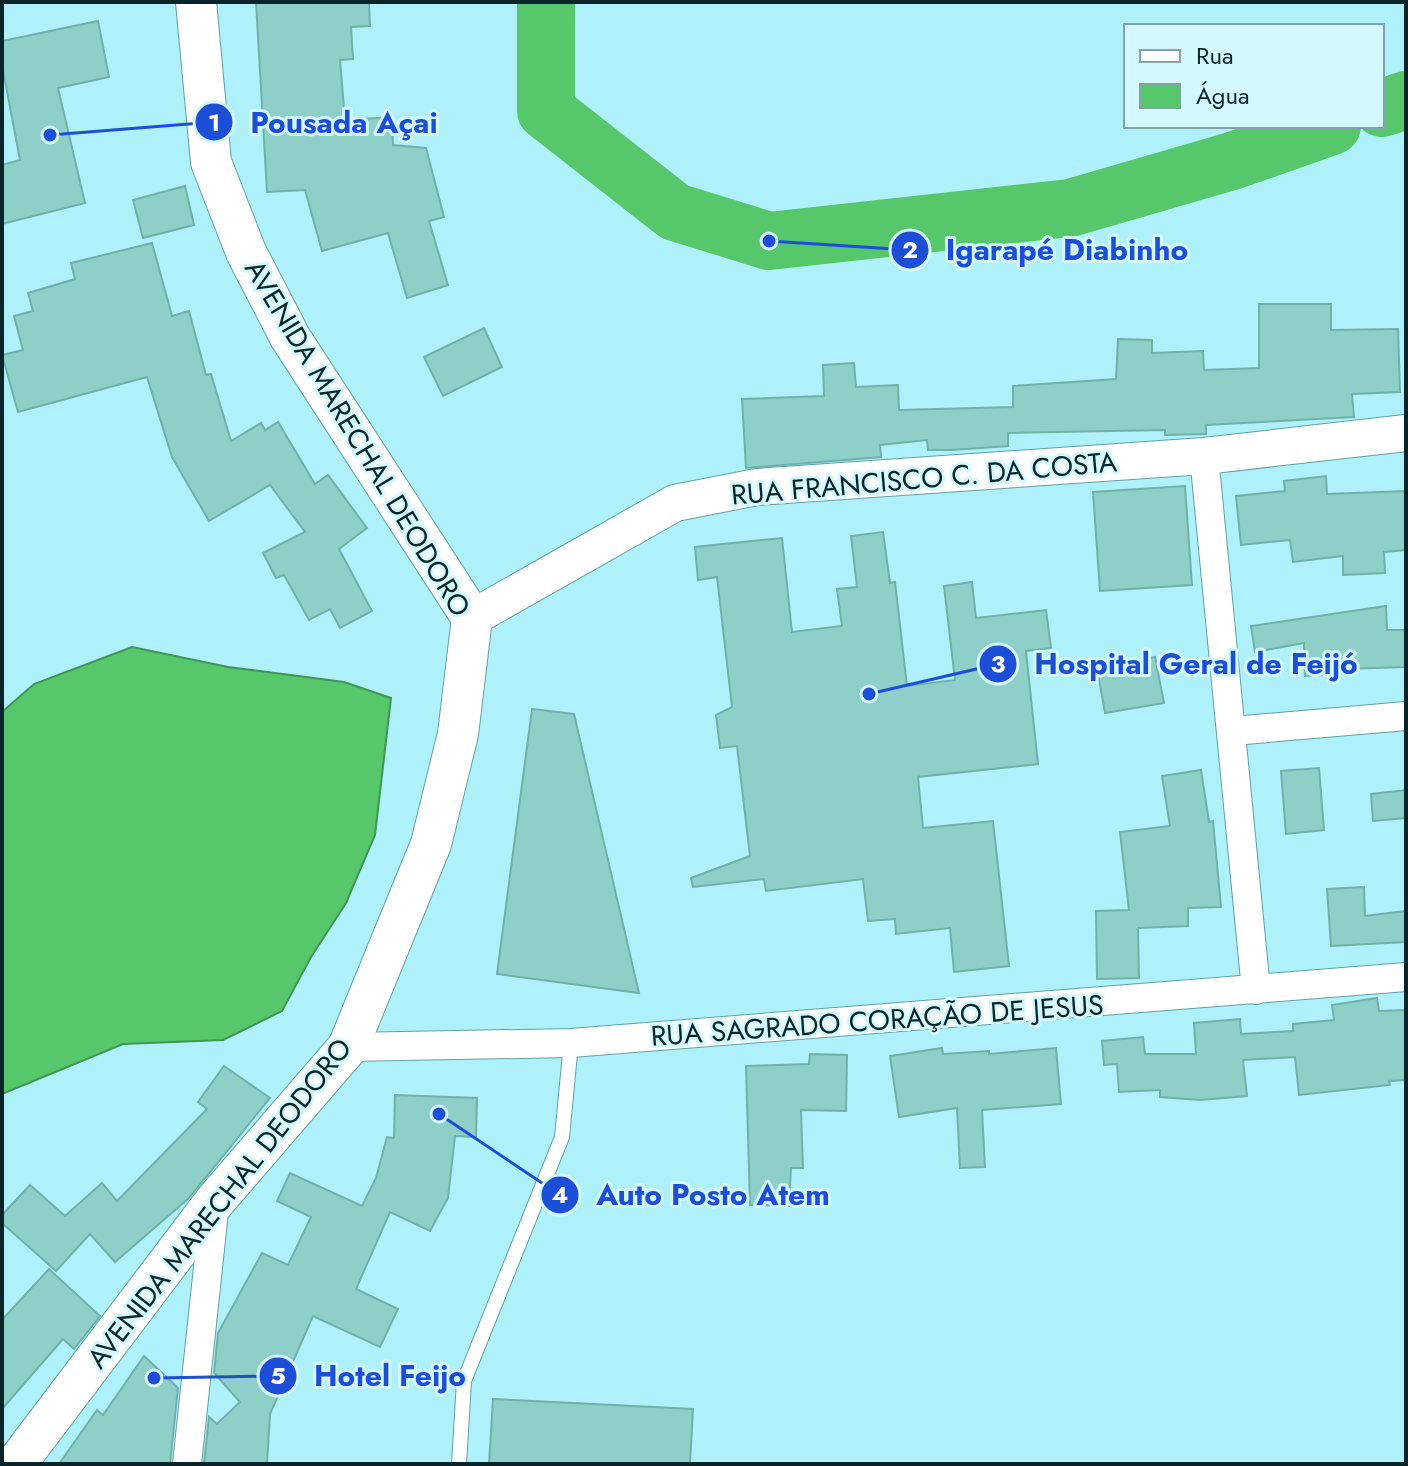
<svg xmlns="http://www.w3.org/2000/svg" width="1408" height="1466" font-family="Jost,sans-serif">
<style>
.water{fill:#56c76a;stroke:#3f9656;stroke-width:2}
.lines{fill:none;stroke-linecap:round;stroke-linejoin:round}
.river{stroke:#56c76a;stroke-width:58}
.building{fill:#8ecfc8;stroke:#70b1aa;stroke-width:2}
.service-casing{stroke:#61a1aa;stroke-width:16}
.minor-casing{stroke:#61a1aa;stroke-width:30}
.tertiary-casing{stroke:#61a1aa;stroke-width:38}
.secondary-casing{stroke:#61a1aa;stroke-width:42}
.service{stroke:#fff;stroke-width:14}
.minor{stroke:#fff;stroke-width:28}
.tertiary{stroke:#fff;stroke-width:36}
.secondary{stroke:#fff;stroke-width:40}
.labels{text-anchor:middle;stroke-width:6;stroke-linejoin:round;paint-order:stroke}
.street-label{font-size:28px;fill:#092529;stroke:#d3f9ff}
.leader{fill:none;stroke:#1d4ed8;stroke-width:3}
.callout-dot{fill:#1d4ed8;stroke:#d3f9ff;stroke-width:3}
.mark-label{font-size:24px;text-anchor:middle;font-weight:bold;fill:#fff}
.callout-label{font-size:30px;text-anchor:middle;font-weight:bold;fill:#1d4ed8;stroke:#d3f9ff;stroke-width:6;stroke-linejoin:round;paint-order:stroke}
</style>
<rect width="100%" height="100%" fill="#aff1fb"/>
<path class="water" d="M132,647L228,667L344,682L391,698L375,835L346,903L311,957L282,1011L223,1040L123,1044L2,1094V712L34,684Z"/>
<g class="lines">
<g class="river">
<path d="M546,2V111L675,212L769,241L1070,208L1232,161L1332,126"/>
<path d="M1382,108L1406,100"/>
</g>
</g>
<g class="building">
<path d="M256,2H369L370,26L351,27L353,59L340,60L345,120L392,117L393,145L426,148L444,217L429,221L448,285L407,298L388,233L322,251L305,190L267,192Z"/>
<path d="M98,21L109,77L58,88L85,203L2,224V165L20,160L2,65V41Z"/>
<path d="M185,186L194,225L143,238L133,200Z"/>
<path d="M152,243L172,316L189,311L206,375L211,374L231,441L261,423L265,430L278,422L315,484L328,475L367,528L339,549L372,611L340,628L330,609L309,620L284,575L276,578L263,553L305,532L270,485L209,521L172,457L147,377L18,412L2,355L23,350L14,316L33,311L28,293L75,279L71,263Z"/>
<path d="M1259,304H1331V330L1398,329L1400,392L1352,394L1354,417L1206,425V434L1165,435V430L1008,433V446L952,450H928L927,440L880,445L881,457L746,468L742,399L824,396L823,365L854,363L856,387L898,385L899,410L1013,407V386L1116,379L1118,339L1152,340V353L1203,351L1204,370L1259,368Z"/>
<path d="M484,328L502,367L443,396L424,357Z"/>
<path d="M1326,476L1327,494L1406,491V550L1384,552L1385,573L1343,575V556L1293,562L1290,540L1241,545L1236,496L1285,491L1284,481Z"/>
<path d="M1185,486L1192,585L1100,591L1093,492Z"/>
<path d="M883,532L890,583L895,582L907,686L955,680L944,586L972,582L976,618L1046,610L1051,648L1026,651L1038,764L918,777L923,828L993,821L1009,966L954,972L950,928L896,934L895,919L868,921L863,879L766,891L764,879L693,887L691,878L750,856L737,746L720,748L716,715L732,707L717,577L698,580L695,547L782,538L792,632L842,626L837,589L857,587L851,536Z"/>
<path d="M1386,606L1387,630H1406V667L1342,669V674L1305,676L1304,643L1255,652L1251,626Z"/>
<path d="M1155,657L1164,703L1105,713L1097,668Z"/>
<path d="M532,709L574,714L639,993L497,974Z"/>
<path d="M1319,768L1324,830L1286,834L1281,771Z"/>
<path d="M1201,770L1209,822L1213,821L1221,907L1188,908V926L1138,928L1139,978L1097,979L1096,911L1129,910L1120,832L1170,826L1162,776Z"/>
<path d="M1406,790V818L1373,821L1371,794Z"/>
<path d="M1364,887L1365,916L1406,911V942L1331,946L1327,889Z"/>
<path d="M1377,998L1379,1011L1406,1010V1080L1389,1081L1390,1085L1299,1095L1295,1057L1243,1060L1247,1096L1200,1100L1160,1097V1090L1119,1092L1117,1064L1104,1065L1102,1041L1143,1037L1145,1054H1196L1194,1023L1240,1019L1241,1034L1293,1031V1024L1334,1020L1332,1005Z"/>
<path d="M942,1048L943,1054L989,1051V1054L1056,1048L1061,1104L982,1110L985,1167L960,1168L957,1108L899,1117L890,1056Z"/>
<path d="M810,1054L847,1055L846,1111L801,1110L803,1168H791L789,1206L750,1205L746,1066L809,1064Z"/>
<path d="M224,1066L270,1098L189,1198L115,1262L90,1234L56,1271L2,1223V1215L30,1185L65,1216L102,1183L117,1201L207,1109L198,1102Z"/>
<path d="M395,1095L477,1098L476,1137L455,1136L448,1198L430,1231L390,1212L356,1289L398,1309L380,1347L313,1316L270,1414L267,1464L204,1463L209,1417L217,1424L240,1402L214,1373L218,1333L262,1253L288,1265L311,1217L277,1201L290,1173L362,1206L376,1178L387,1137L394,1138Z"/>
<path d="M49,1269L100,1316L74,1349L63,1339L2,1409V1320Z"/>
<path d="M144,1356L178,1388L170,1464H59L97,1410L103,1415Z"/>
<path d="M493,1399L693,1409L690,1464H489Z"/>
</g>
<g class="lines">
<defs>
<path id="service" d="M459,1464L464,1381L562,1137L571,1043"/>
<g id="minor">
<path d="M1204,456L1256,990"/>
<path d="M1233,731L1406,716"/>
<path d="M348,1047L571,1043L1406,977"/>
<path d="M187,1464L215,1202"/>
</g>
<path id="tertiary" d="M472,618L675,503L757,487L1204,456L1406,433"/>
<path id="secondary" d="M16,1464L215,1201L348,1047L431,844L458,734L472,618L290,337L246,252L211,162L196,2"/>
</defs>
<use href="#service" class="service-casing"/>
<use href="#minor" class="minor-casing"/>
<use href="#tertiary" class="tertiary-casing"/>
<use href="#secondary" class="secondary-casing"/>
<use href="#service" class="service"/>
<use href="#minor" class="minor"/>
<use href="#tertiary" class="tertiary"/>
<use href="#secondary" class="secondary"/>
</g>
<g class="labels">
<g class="street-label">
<text transform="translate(358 438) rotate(59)" y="10">AVENIDA MARECHAL DEODORO</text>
<text transform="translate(924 478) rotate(-5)" y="10">RUA FRANCISCO C. DA COSTA</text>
<text transform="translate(877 1020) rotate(-4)" y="10">RUA SAGRADO CORAÇÃO DE JESUS</text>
<text transform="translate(219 1203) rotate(-52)" y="10">AVENIDA MARECHAL DEODORO</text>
</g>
</g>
<path class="leader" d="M50 135L214 122M769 241L910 250M869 694L998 664M439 1114L560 1195M154 1378L278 1376"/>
<g class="callout-dot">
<circle cx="50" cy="135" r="8"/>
<circle cx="769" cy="241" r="8"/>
<circle cx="869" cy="694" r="8"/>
<circle cx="439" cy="1114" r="8"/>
<circle cx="154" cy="1378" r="8"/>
<circle cx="214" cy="122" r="20"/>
<circle cx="910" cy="250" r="20"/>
<circle cx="998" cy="664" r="20"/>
<circle cx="560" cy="1195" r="20"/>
<circle cx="278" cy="1376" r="20"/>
</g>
<g class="mark-label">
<text x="214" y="131">1</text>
<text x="910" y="258">2</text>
<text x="998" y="672">3</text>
<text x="560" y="1203">4</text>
<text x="278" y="1384">5</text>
</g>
<g class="callout-label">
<text x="344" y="133">Pousada Açai</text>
<text x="1067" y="260">Igarapé Diabinho</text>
<text x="1196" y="674">Hospital Geral de Feijó</text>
<text x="713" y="1205">Auto Posto Atem</text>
<text x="390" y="1386">Hotel Feijo</text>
</g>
<rect width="1408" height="1466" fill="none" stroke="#092529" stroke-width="8"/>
<rect x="1124" y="24" width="260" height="104" fill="#d3f9ff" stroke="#82a4a9" stroke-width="2"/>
<rect x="1140" y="50" width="40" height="12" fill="#ffffff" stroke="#82a4a9" stroke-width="2"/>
<text x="1196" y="64" font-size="24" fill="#092529">Rua</text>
<rect x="1140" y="84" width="40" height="24" fill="#56c76a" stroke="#82a4a9" stroke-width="2"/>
<text x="1196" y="104" font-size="24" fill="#092529">Água</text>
</svg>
